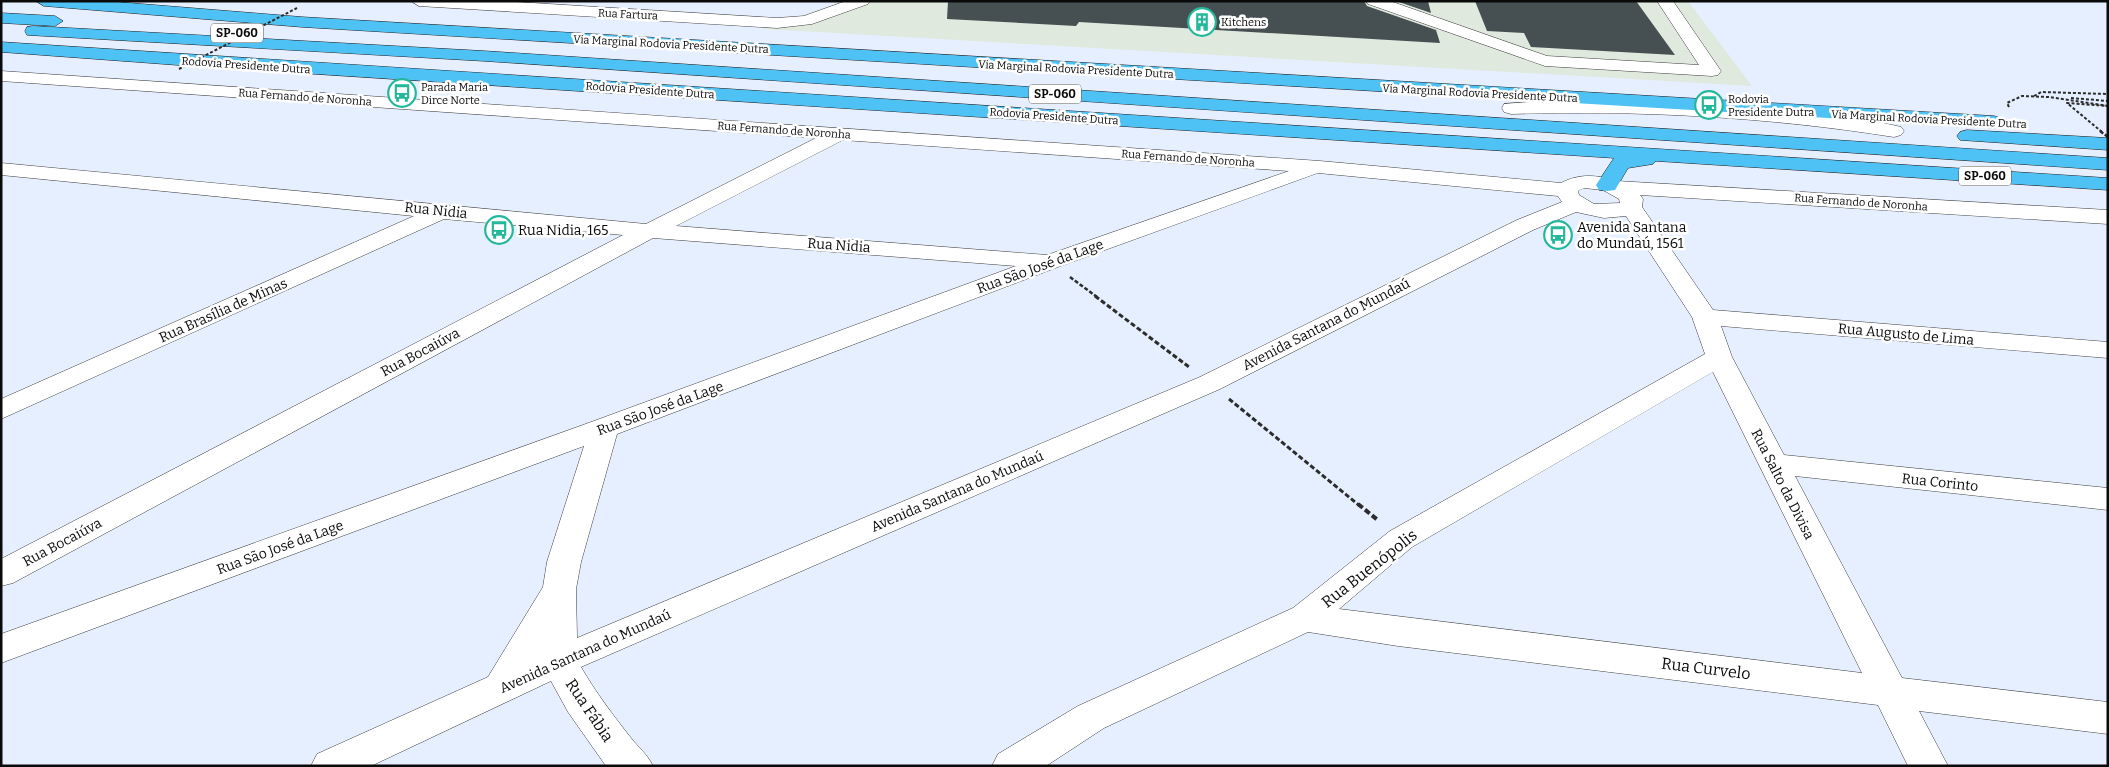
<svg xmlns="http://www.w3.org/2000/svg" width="2109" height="767" font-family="Bitter,serif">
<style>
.industrial{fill:#e0e9dd}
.building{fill:#464f52}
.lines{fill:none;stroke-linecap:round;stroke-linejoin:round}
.minor-casing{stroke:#3d3d3d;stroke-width:1}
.highway-casing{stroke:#1b1b1b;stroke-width:1}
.path-far3{stroke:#2c2c2c;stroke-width:2;stroke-dasharray:3 2;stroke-linecap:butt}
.path-far2{stroke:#2c2c2c;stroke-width:2.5;stroke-dasharray:4 2;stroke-linecap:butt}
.path-far1{stroke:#2c2c2c;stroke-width:3;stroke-dasharray:5 2.5;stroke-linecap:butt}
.path{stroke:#2c2c2c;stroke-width:4;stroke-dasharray:6 3;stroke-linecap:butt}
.minor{fill:#fff;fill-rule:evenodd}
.highway{fill:#4ec1f5;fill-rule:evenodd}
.path-bridge-far1{stroke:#2c2c2c;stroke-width:2;stroke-dasharray:3 2;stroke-linecap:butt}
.path-bridge{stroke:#2c2c2c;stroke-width:2.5;stroke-dasharray:4 2;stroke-linecap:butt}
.labels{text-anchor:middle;stroke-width:5;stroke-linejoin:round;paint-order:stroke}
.far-street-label{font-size:11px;fill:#0a0a0a;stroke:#fff}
.far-poi-label{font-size:11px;fill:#0a0a0a;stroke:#fff;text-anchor:start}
.shield{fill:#fff;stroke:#545454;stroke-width:1}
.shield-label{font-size:12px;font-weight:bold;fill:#0a0a0a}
.street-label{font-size:14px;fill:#0a0a0a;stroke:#fff}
.poi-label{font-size:14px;fill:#0a0a0a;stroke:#fff;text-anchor:start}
.near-street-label{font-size:16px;fill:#0a0a0a;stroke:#fff}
</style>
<rect width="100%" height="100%" fill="#e6efff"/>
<path class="industrial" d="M843,1H1688L1752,86L765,29Z"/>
<g class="building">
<path d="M948,1H1364L1367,6L1436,30L1440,43L1079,22L1076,26L947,19Z"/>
<path d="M1396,1H1428L1431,13Z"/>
<path d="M1475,1H1636L1675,55L1531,47L1524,33L1487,31Z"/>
</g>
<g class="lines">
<defs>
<g id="minor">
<path d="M411,1H500L777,18L804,16L846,1H870L868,4L812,24L777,28L419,6Z"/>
<path d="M1366,1H1390L1547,56L1699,65L1657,1H1673L1721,71L1718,75L1712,76L1545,66L1368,4Z"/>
<path d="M1,71L1320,161L1561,183C1580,173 1597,175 1617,181L2108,210V224L1640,195L1643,199L1642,207L1713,310L2108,342V358L1721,326L1732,357L1784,455L2108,488V510L1795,476L1902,678L2108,702V734L1919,711L1948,766H1908L1878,705L1398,646L1308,632L1104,728L1046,766H992L998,754L1078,706L1293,608L1390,531L1705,354L1692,317L1626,216L1604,218L1576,212L1533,230L1220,389L581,667C596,693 613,715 631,738C639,748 647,754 653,766H606L568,712L551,681L371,766H311L317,754L488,677L543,587L547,562L584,446L1,663V634L594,421L1016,266L653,238L13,583L1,586V559L623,235L444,219L1,419V399L414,216L1,175V163L646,224L816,138L1,81ZM843,140L1289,171L1047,255L676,226ZM1318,173L1558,196L1562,202L1517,220L1200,377L577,638L576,589L581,562L617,434L1058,267ZM1584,188L1603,190L1619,199L1620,203L1594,204L1579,195L1578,191ZM1713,372L1862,673L1339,609L1412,547Z"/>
<path d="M1541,101C1620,101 1698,105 1777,111C1818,115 1861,117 1901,127L1904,131L1901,135L1894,137C1768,117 1639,110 1511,114L1504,112L1502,108L1504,104Z"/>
</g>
<g id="highway">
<path d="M36,1H105L302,17L1994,116L2001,118L2004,122L2001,126L1994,128L302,27L44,6Z"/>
<path d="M1,13L55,16L63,21L55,26L1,23Z"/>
<path d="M33,26L484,51L2108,158V170L484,61L27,35L25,31L27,27Z"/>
<path d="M1,42L2108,178V190L1656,161L1653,164L1628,168L1615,190L1607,191L1599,190L1596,185L1614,158L191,66L1,52Z"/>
<path d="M1967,130L2108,138V150L1960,140L1957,136L1960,132Z"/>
</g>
</defs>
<use href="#minor" class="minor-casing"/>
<use href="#highway" class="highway-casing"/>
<g class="path-far3">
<path d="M2034,96L2041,92L2108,94"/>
<path d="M2071,98L2108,101"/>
<path d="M2009,107L2007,103L2022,96L2049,97L2108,106"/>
</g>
<path class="path-far2" d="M1070,277L1097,297"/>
<g class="path-far1">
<path d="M1095,296L1189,367"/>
<path d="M1229,399L1360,506"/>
</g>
<path class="path" d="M1358,504L1379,521"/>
<use href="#minor" class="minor"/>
<use href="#highway" class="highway"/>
<g class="path-bridge-far1">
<path d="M179,69L297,8"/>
<path d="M2102,132L2067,103L2108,106"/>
</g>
<path class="path-bridge" d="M2100,131L2108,137"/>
</g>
<defs>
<symbol id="building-ring" viewBox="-11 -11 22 22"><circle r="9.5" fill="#fff" stroke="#23b89b" stroke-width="1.5"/><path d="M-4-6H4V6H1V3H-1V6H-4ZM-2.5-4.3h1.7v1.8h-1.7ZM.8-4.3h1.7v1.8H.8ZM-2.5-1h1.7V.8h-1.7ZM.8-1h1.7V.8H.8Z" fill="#23b89b"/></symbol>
<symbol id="bus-ring" viewBox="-11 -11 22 22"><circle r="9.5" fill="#fff" stroke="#23b89b" stroke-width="1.5"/><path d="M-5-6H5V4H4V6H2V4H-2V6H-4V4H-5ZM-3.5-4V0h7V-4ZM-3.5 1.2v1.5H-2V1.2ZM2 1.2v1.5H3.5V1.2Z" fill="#23b89b"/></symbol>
</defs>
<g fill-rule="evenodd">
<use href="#building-ring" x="1186" y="6" width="32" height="32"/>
<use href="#bus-ring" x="386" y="77" width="32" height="32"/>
<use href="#bus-ring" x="1693" y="89" width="32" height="32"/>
<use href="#bus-ring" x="483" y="214" width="32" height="32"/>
<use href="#bus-ring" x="1542" y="219" width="32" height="32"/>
</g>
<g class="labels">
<g class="far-street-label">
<text transform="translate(628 14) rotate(3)" y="4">Rua Fartura</text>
<text transform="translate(671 44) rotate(3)" y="4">Via Marginal Rodovia Presidente Dutra</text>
<text transform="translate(246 65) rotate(4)" y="4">Rodovia Presidente Dutra</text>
<text transform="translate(1076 69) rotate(3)" y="4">Via Marginal Rodovia Presidente Dutra</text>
<text transform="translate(650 90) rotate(4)" y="4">Rodovia Presidente Dutra</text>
<text transform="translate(1480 93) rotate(3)" y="4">Via Marginal Rodovia Presidente Dutra</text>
<text transform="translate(305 97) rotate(4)" y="4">Rua Fernando de Noronha</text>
<text transform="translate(1054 116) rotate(4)" y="4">Rodovia Presidente Dutra</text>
<text transform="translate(1929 119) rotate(3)" y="4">Via Marginal Rodovia Presidente Dutra</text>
<text transform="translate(784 130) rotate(4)" y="4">Rua Fernando de Noronha</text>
<text transform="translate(1188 158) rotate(4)" y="4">Rua Fernando de Noronha</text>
<text transform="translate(1861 202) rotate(4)" y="4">Rua Fernando de Noronha</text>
</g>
<g class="far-poi-label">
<text x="1221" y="26">Kitchens</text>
<text x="421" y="91">Parada Maria<tspan x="421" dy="13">Dirce Norte</tspan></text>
<text x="1728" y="103">Rodovia<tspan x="1728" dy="13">Presidente Dutra</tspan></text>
</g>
<g class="shield">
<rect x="211" y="23.5" width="52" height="19" rx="4"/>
<rect x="1029" y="84.5" width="52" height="19" rx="4"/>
<rect x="1959" y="166.5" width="52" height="19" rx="4"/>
</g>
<g class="shield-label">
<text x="237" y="37">SP-060</text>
<text x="1055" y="98">SP-060</text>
<text x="1985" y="180">SP-060</text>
</g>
<g class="street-label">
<text transform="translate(436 210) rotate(6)" y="5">Rua Nidia</text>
<text transform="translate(839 245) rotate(4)" y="5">Rua Nidia</text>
<text transform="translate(1040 266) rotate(-20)" y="5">Rua São José da Lage</text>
<text transform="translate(223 310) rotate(-24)" y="5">Rua Brasília de Minas</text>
<text transform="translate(1326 324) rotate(-27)" y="5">Avenida Santana do Mundaú</text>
<text transform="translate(1906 334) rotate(5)" y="5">Rua Augusto de Lima</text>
<text transform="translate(420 352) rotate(-28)" y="5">Rua Bocaiúva</text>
<text transform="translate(660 408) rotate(-20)" y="5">Rua São José da Lage</text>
<text transform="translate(1940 482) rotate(6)" y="5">Rua Corinto</text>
<text transform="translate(1783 484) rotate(63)" y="5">Rua Salto da Divisa</text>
<text transform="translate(957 491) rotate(-23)" y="5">Avenida Santana do Mundaú</text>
<text transform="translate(62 542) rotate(-28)" y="5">Rua Bocaiúva</text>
<text transform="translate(280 547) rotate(-20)" y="5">Rua São José da Lage</text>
<text transform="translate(585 651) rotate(-24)" y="5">Avenida Santana do Mundaú</text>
</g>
<g class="poi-label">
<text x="1577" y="232">Avenida Santana<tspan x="1577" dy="16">do Mundaú, 1561</tspan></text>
<text x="518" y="235">Rua Nidia, 165</text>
</g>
<g class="near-street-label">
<text transform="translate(1369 568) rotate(-38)" y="6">Rua Buenópolis</text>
<text transform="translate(1706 668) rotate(7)" y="6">Rua Curvelo</text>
<text transform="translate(590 710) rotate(56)" y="6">Rua Fábia</text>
</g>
</g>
<rect width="2109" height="767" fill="none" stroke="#0a0a0a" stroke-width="5"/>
</svg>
